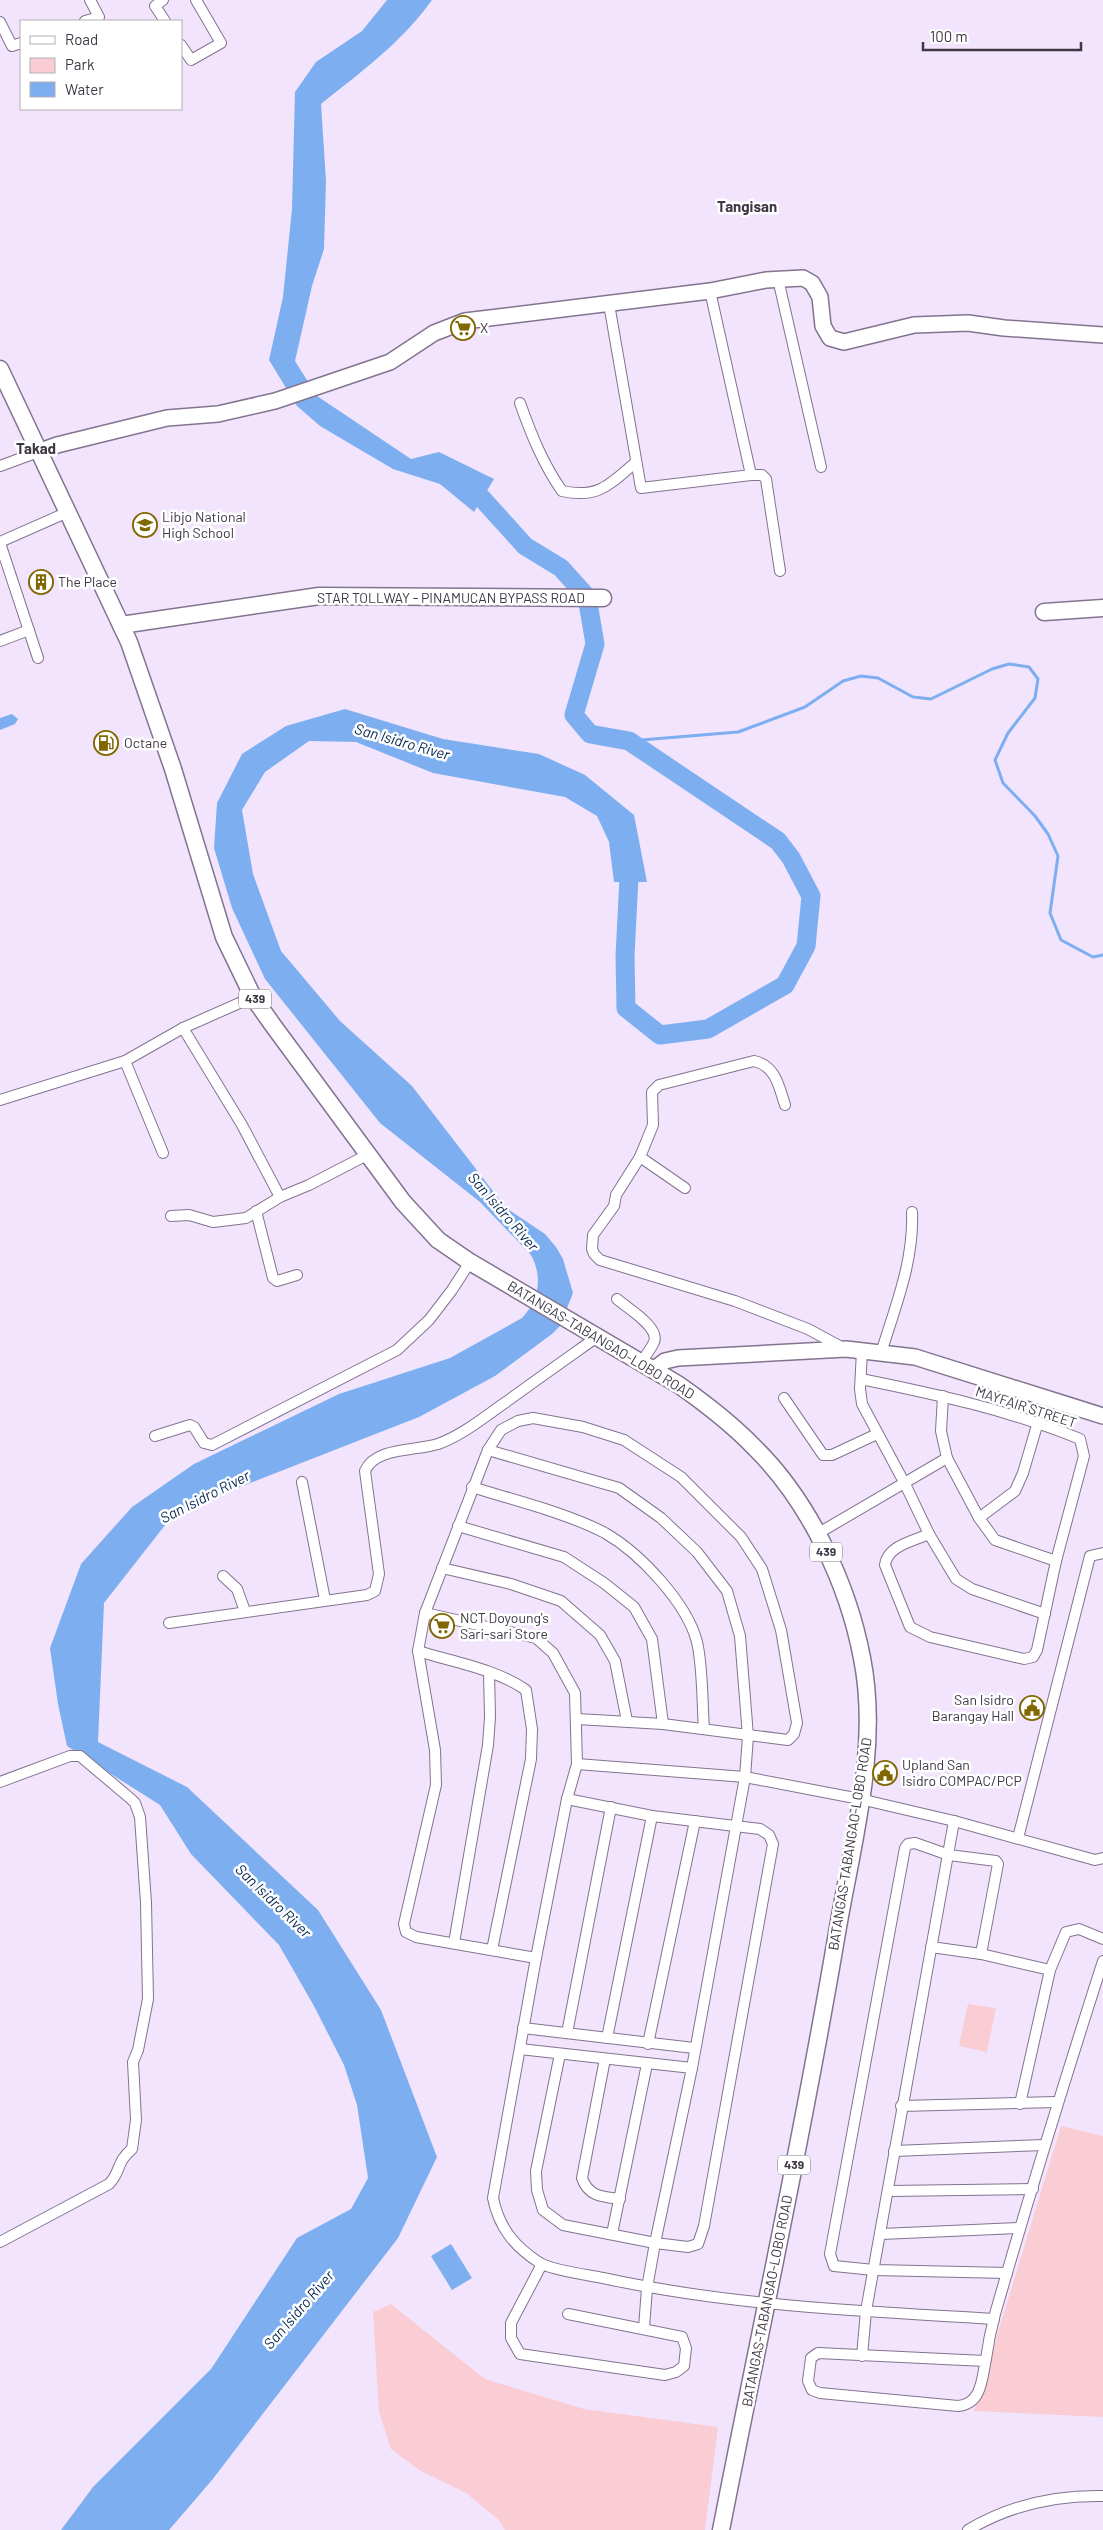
<svg xmlns="http://www.w3.org/2000/svg" width="1103" height="2530" font-family="Barlow,sans-serif">
<style>
.green{fill:#facdd4}
.water{fill:#7daff0}
.lines{fill:none;stroke-linecap:round;stroke-linejoin:round}
.stream{stroke:#7daff0;stroke-width:3}
.river{stroke:#7daff0;stroke-width:19}
.street-casing{stroke:#83738f;stroke-width:12}
.secondary-casing{stroke:#83738f;stroke-width:18}
.primary-casing{stroke:#83738f;stroke-width:19}
.street{stroke:#fff;stroke-width:10}
.secondary{stroke:#fff;stroke-width:15}
.primary{stroke:#fff;stroke-width:16}
.labels{text-anchor:middle;stroke-width:5;stroke-linejoin:round;paint-order:stroke}
.shield{fill:#fff;stroke:#79747c;stroke-width:1}
.shield-label{font-size:12px;font-weight:bold;fill:#3f3844}
.poi-label{font-size:14px;fill:#3f3844;stroke:#fff;text-anchor:start}
.street-label{font-size:14px;fill:#3f3844;stroke:#fff}
.neighbourhood-label{font-size:15px;font-weight:bold;fill:#3f3844;stroke:#fff}
.water-label{font-size:15px;font-style:italic;fill:#072951;stroke:#fff}
</style>
<rect width="100%" height="100%" fill="#f3e4fd"/>
<g class="green">
<path d="M968,2004L996,2008L987,2052L959,2046Z"/>
<path d="M1061,2126L1103,2136V2417L974,2411Z"/>
<path d="M391,2304L485,2379L584,2409L718,2427L705,2530H505L499,2520L466,2493L419,2470L391,2449L379,2412L373,2312Z"/>
</g>
<g class="water">
<path d="M387,0H432C402,42 361,72 321,104L326,181L324,249L312,286L295,361L317,396L411,459L439,452L494,479L474,512L440,484L393,469L320,426L297,406L269,360L283,297L292,209L295,92L316,62L362,31Z"/>
<path d="M345,709L443,739L539,754L585,775L634,815L647,882H614L609,842L597,816L565,797L433,773L356,742L309,741L265,772L242,810L253,874L281,951L340,1021L412,1086L506,1208L545,1234L556,1247L563,1259L573,1293L560,1326L552,1334L495,1376L419,1417L250,1483L173,1515L104,1603L98,1742L187,1787L318,1910L381,2010L437,2157L398,2238L212,2480L169,2530H61L93,2487L211,2369L297,2238L351,2209L368,2178L357,2105L344,2065L314,2006L279,1945L191,1854L160,1805L67,1746L58,1704L50,1648L81,1564L132,1507L194,1464L339,1394L450,1358L522,1318C539,1300 543,1277 531,1255L480,1202L380,1123L265,979L232,908L214,848L217,803L242,754L286,726Z"/>
<path d="M12,714L18,719L15,724L0,730V718Z"/>
<path d="M451,2244L472,2278L452,2290L431,2256Z"/>
</g>
<g class="lines">
<path class="stream" d="M629,741L738,732L805,707L843,681L861,676L878,678L913,697L931,699L992,669L1009,664L1029,667L1038,679L1035,698L1008,733L995,760L1003,783L1035,816L1048,834L1058,856L1050,913L1061,940L1093,957L1103,955"/>
<path class="river" d="M461,486L478,494L525,546L561,568L587,597L595,644L574,715L590,734L629,741L778,841L791,858L811,896L806,946L785,985L708,1029L660,1035L626,1008L625,956L630,858"/>
<defs>
<g id="street">
<path d="M163,0L155,6L165,21"/>
<path d="M85,21L99,17L90,0"/>
<path d="M0,22L12,46L21,43"/>
<path d="M181,45L191,60L221,43L196,0"/>
<path d="M778,279L821,467"/>
<path d="M609,304L641,488L751,475L710,291"/>
<path d="M520,403C531,434 543,464 562,491C599,499 610,484 636,462"/>
<path d="M0,466L38,452"/>
<path d="M751,475H762L766,479L780,571"/>
<path d="M0,542L68,512"/>
<path d="M0,543L38,658"/>
<path d="M0,641L29,630"/>
<path d="M183,1028L242,1125L280,1197"/>
<path d="M125,1061L163,1153"/>
<path d="M0,1100L125,1061L183,1028L253,997"/>
<path d="M785,1105C779,1087 776,1066 754,1061L659,1085L652,1092L653,1125L640,1157L616,1195L614,1206L593,1235L592,1249L594,1254L600,1260L735,1301L808,1329L845,1349"/>
<path d="M640,1157L685,1188"/>
<path d="M256,1211L273,1278L277,1281L297,1275"/>
<path d="M171,1216L189,1215L213,1222L246,1218L280,1197L309,1185L367,1155"/>
<path d="M617,1299C627,1308 660,1327 654,1342C651,1349 645,1356 641,1363"/>
<path d="M862,1351L860,1389L862,1404L905,1484L929,1534L956,1579L972,1589L1045,1614"/>
<path d="M881,1353C895,1307 914,1262 912,1212"/>
<path d="M861,1379C935,1394 1009,1410 1080,1439L1084,1456L1056,1561L1037,1650L1033,1657L1024,1659L930,1637L910,1627L885,1565C887,1546 913,1541 929,1534"/>
<path d="M943,1396L941,1431L947,1458L979,1518L995,1540L1056,1561"/>
<path d="M784,1398L823,1455H832L877,1434"/>
<path d="M155,1436L190,1425L194,1427L204,1443L212,1445L397,1350L429,1320L452,1290L470,1262"/>
<path d="M488,1450L619,1488L661,1518L697,1552L727,1591L740,1636L748,1736L745,1777L692,2068L655,2243L647,2288L644,2328"/>
<path d="M302,1482L325,1600"/>
<path d="M472,1487C513,1500 567,1513 605,1533C640,1553 687,1603 697,1642C703,1667 702,1703 704,1729"/>
<path d="M979,1518L1015,1491L1023,1473L1038,1422"/>
<path d="M458,1526L564,1557L604,1583L634,1607L652,1639L663,1724"/>
<path d="M817,1534L947,1458"/>
<path d="M442,1568L511,1584L561,1601L600,1635L615,1661L627,1721"/>
<path d="M223,1576L237,1589L245,1611"/>
<path d="M425,1613L536,1638L553,1653L575,1693L577,1764L567,1799L536,1958L493,2198C499,2228 515,2247 540,2263C551,2270 588,2275 603,2278C731,2306 863,2311 994,2319"/>
<path d="M169,1623L367,1595L375,1591L379,1574L365,1471C375,1447 416,1451 438,1444C463,1435 484,1417 506,1402C536,1380 566,1359 597,1337"/>
<path d="M418,1651C453,1662 496,1669 526,1690L532,1729L531,1759L492,1950"/>
<path d="M577,1764L745,1777L860,1799L954,1821L1095,1860L1103,1858"/>
<path d="M0,1782L70,1756H80L131,1799L135,1803L140,1817L146,1903L148,1999L138,2050L133,2062L136,2120L132,2149C116,2162 121,2172 109,2184L0,2242"/>
<path d="M1018,1838L1090,1556L1103,1553"/>
<path d="M454,1943L488,1745L490,1717L489,1673"/>
<path d="M931,1947L981,1954L1050,1970"/>
<path d="M981,1954L998,1864L996,1861L949,1855L915,1843L908,1844L905,1848L830,2254L834,2266L874,2270L1007,2273"/>
<path d="M536,1958L416,1937L406,1932L404,1924L436,1785L435,1750L418,1651L425,1613L488,1450L501,1430L518,1421L533,1418L583,1427L624,1440L681,1477L741,1537L762,1569L781,1630L797,1723L794,1734L788,1740L663,1724L577,1719"/>
<path d="M523,2028L694,2048"/>
<path d="M567,2033L611,1807"/>
<path d="M607,2038L652,1816"/>
<path d="M648,2044L695,1821"/>
<path d="M520,2049L692,2068"/>
<path d="M560,2054L536,2171L537,2190L543,2210L563,2225L655,2243L688,2247L698,2244L704,2226L773,1844L769,1835L760,1829L652,1816L567,1799"/>
<path d="M605,2059L582,2178C588,2196 602,2197 620,2199"/>
<path d="M1020,2104L1050,1970L1066,1932L1079,1929L1103,1939"/>
<path d="M901,2106L1057,2102"/>
<path d="M894,2151L1044,2145"/>
<path d="M889,2191L1033,2189"/>
<path d="M612,2234L647,2064"/>
<path d="M881,2234L1020,2228"/>
<path d="M542,2264L511,2323V2338L520,2354L665,2375L676,2372L684,2366L686,2348L682,2337L568,2314"/>
<path d="M862,2356L866,2311L954,1821"/>
<path d="M985,2361L818,2353L811,2358L808,2381L812,2390L820,2393L958,2406C982,2404 982,2378 986,2359C988,2344 991,2329 995,2314C1029,2196 1065,2079 1103,1961"/>
<path d="M968,2530C1010,2505 1054,2495 1103,2496"/>
</g>
<g id="secondary">
<path d="M38,452L57,445L167,418L218,414L275,401L390,362L434,333L465,321L710,291L766,280L803,278L812,283L820,297L823,326L830,338L844,342L914,325L968,323L1004,328L1103,335"/>
<path d="M653,1370L665,1361L678,1358L846,1349L915,1357L1103,1416"/>
</g>
<g id="primary">
<path d="M0,369L129,642L173,769L224,937L253,997L272,1024L403,1202L438,1240L470,1262L679,1385C706,1404 732,1424 755,1448C809,1501 848,1584 862,1658C880,1748 852,1844 837,1933C803,2133 760,2331 721,2530"/>
<path d="M1044,612L1103,608"/>
<path d="M121,625L319,596L603,598"/>
</g>
</defs>
<use href="#street" class="street-casing"/>
<use href="#secondary" class="secondary-casing"/>
<use href="#primary" class="primary-casing"/>
<use href="#street" class="street"/>
<use href="#secondary" class="secondary"/>
<use href="#primary" class="primary"/>
</g>
<defs>
<symbol id="supermarket-ring" viewBox="-11 -11 22 22"><circle r="9.5" fill="#fff" stroke="#816700" stroke-width="1.5"/><path d="M-6-5.5h2.5l.6 2H6L4.5 2H-2.5L-4.4-4H-6ZM-1.5 3.2a1.3 1.3 0 1 0 .1 0ZM3 3.2a1.3 1.3 0 1 0 .1 0Z" fill="#816700"/></symbol>
<symbol id="school-ring" viewBox="-11 -11 22 22"><circle r="9.5" fill="#fff" stroke="#816700" stroke-width="1.5"/><path d="M0-5L7-2L0 1L-7-2ZM-4 1L0 2.5L4 1V4Q0 6-4 4Z" fill="#816700"/></symbol>
<symbol id="building-ring" viewBox="-11 -11 22 22"><circle r="9.5" fill="#fff" stroke="#816700" stroke-width="1.5"/><path d="M-4-6H4V6H1V3H-1V6H-4ZM-2.5-4.3h1.7v1.8h-1.7ZM.8-4.3h1.7v1.8H.8ZM-2.5-1h1.7V.8h-1.7ZM.8-1h1.7V.8H.8Z" fill="#816700"/></symbol>
<symbol id="fuel-ring" viewBox="-11 -11 22 22"><circle r="9.5" fill="#fff" stroke="#816700" stroke-width="1.5"/><path d="M-5.5-6h7V0h2V4h1.3V-2.5L3-4.5l.8-.8L6-3V5H2.5V1h-1V6h-7ZM-4.2-4.7v3.2H.2V-4.7Z" fill="#816700"/></symbol>
<symbol id="civic-ring" viewBox="-11 -11 22 22"><circle r="9.5" fill="#fff" stroke="#816700" stroke-width="1.5"/><path d="M-.6-6.5H3V-4.5H.6V-3L4-1V1h2V6H-6V1h2V-1L-.6-3ZM-1.2 2.5V6h2.4V2.5Z" fill="#816700"/></symbol>
</defs>
<g fill-rule="evenodd">
<use href="#supermarket-ring" x="449" y="314" width="28" height="28"/>
<use href="#school-ring" x="131" y="511" width="28" height="28"/>
<use href="#building-ring" x="27" y="568" width="28" height="28"/>
<use href="#fuel-ring" x="92" y="729" width="28" height="28"/>
<use href="#supermarket-ring" x="428" y="1612" width="28" height="28"/>
<use href="#civic-ring" x="1018" y="1694" width="28" height="28"/>
<use href="#civic-ring" x="871" y="1759" width="28" height="28"/>
</g>
<g class="labels">
<g class="shield">
<rect x="239" y="989.5" width="32" height="19" rx="4"/>
<rect x="810" y="1542.5" width="32" height="19" rx="4"/>
<rect x="778" y="2155.5" width="32" height="19" rx="4"/>
</g>
<g class="shield-label">
<text x="255" y="1003">439</text>
<text x="826" y="1556">439</text>
<text x="794" y="2169">439</text>
</g>
<g class="poi-label">
<text x="480" y="333">X</text>
<text x="162" y="522">Libjo National<tspan x="162" dy="16">High School</tspan></text>
<text x="58" y="587">The Place</text>
<text x="124" y="748">Octane</text>
<text x="460" y="1623">NCT Doyoung's<tspan x="460" dy="16">Sari-sari Store</tspan></text>
<text x="1014" y="1705" text-anchor="end">San Isidro<tspan x="1014" dy="16">Barangay Hall</tspan></text>
<text x="902" y="1770">Upland San<tspan x="902" dy="16">Isidro COMPAC/PCP</tspan></text>
</g>
<g class="street-label">
<text x="451" y="603">STAR TOLLWAY - PINAMUCAN BYPASS ROAD</text>
<text transform="translate(601 1340) rotate(31)" y="5">BATANGAS-TABANGAO-LOBO ROAD</text>
<text transform="translate(1026 1407) rotate(18)" y="5">MAYFAIR STREET</text>
<text transform="translate(850 1844) rotate(-81)" y="5">BATANGAS-TABANGAO-LOBO ROAD</text>
<text transform="translate(767 2301) rotate(-79)" y="5">BATANGAS-TABANGAO-LOBO ROAD</text>
</g>
<g class="neighbourhood-label">
<text x="747" y="212">Tangisan</text>
<text x="36" y="454">Takad</text>
</g>
<g class="water-label">
<text transform="translate(402 742) rotate(16)" y="5">San Isidro River</text>
<text transform="translate(503 1212) rotate(49)" y="5">San Isidro River</text>
<text transform="translate(205 1497) rotate(-27)" y="5">San Isidro River</text>
<text transform="translate(273 1901) rotate(44)" y="5">San Isidro River</text>
<text transform="translate(299 2310) rotate(-49)" y="5">San Isidro River</text>
</g>
</g>
<rect x="20" y="20" width="162" height="90" fill="#ffffff" stroke="#b2afb4"/>
<rect x="30" y="36" width="25" height="8" fill="#ffffff" stroke="#b2afb4"/>
<text x="65" y="45" font-size="15" fill="#3f3844">Road</text>
<rect x="30" y="58" width="25" height="15" fill="#facdd4" stroke="#b2afb4"/>
<text x="65" y="70" font-size="15" fill="#3f3844">Park</text>
<rect x="30" y="82" width="25" height="15" fill="#7daff0" stroke="#b2afb4"/>
<text x="65" y="95" font-size="15" fill="#3f3844">Water</text>
<path d="M923 42v8h158v-8" fill="none" stroke="#3f3844" stroke-width="2.5"/>
<text x="930" y="42" font-size="15" fill="#3f3844" stroke="#ffffff" stroke-width="4" paint-order="stroke">100 m</text>
</svg>
